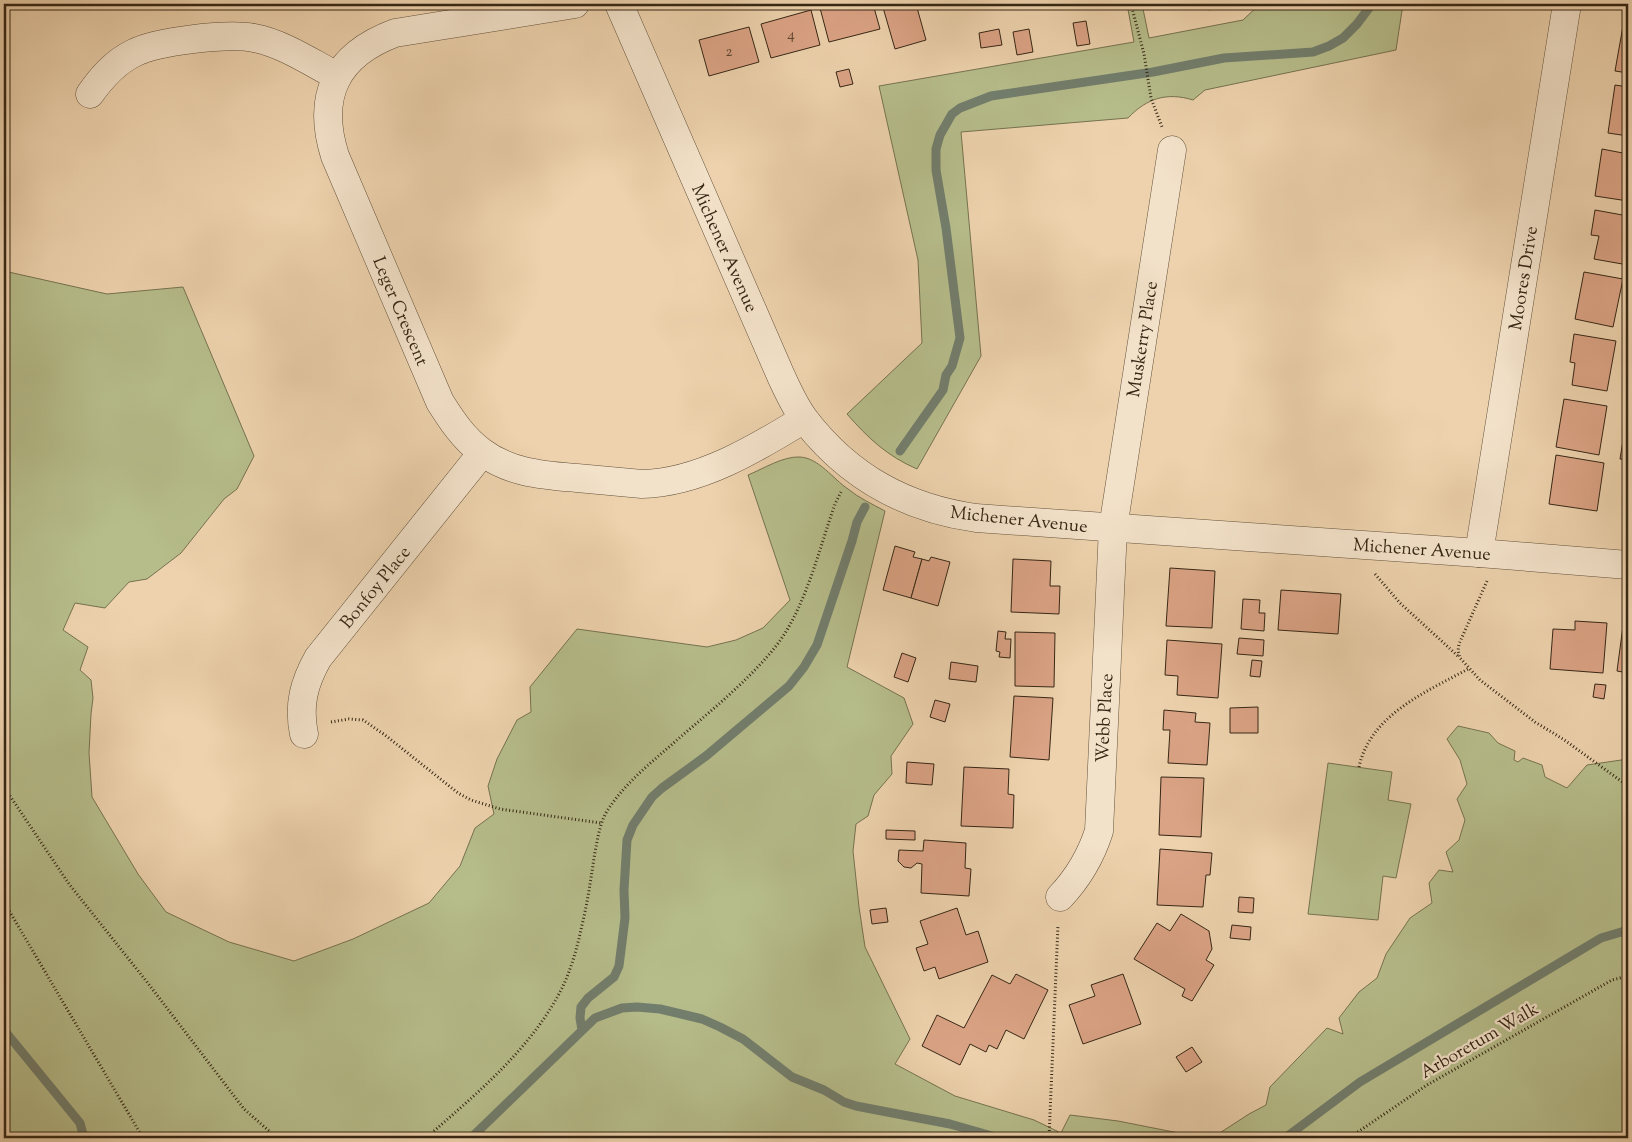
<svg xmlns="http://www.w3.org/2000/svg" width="1632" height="1142" font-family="'Sorts Mill Goudy',serif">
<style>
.green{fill:#b6bd8b;stroke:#767250}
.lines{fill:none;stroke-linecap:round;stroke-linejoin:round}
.stream{stroke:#727e6d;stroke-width:9}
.building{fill:#dba385;stroke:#362715}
.minor-casing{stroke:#64523b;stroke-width:29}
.path{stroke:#362715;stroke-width:3;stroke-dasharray:1 2.5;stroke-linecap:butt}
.minor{stroke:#f3e2ca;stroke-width:28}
.labels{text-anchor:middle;stroke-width:4.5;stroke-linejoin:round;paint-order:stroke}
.number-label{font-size:15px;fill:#5f4631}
.street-label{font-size:18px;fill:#362715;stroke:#f3e2ca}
</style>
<rect width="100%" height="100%" fill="#edd2ad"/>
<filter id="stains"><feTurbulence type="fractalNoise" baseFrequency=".004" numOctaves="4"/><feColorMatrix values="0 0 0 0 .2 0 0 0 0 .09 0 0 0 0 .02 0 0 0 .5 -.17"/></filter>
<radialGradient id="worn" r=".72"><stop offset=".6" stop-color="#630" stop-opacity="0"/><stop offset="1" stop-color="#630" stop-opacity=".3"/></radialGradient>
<g class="green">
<path d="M1127,4H1142L1149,38L1243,20L1260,4H1403L1396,50L1205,90L1193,100C1167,92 1147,98 1128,118L961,132L981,356L917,469C887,456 868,438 847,414L922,343L918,260L879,86L1134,42Z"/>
<path d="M4,271L107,294L183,287L254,456L237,489L224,499L181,553L147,579L129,582L105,608L75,603L63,630L88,647L80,670L91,680L93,698L91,714L89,753L92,797L138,874L166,912L229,942L294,961L353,939L429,903L460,866L475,828L494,814L488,786L497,759L517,720L531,712L530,687L577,629L707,647L736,640L763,628L790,600L748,475C763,469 783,456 800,457C819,458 833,479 848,489C859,498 872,504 885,511L847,667L904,698L913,724L891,756L892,774L874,795L868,816L856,824L853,851L859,907L865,947L910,1039L895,1064L955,1096L1034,1120L1061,1133L1070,1115L1118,1121L1204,1138H4Z"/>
<path d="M1458,726L1489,733L1498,743L1515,751L1514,760L1518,762L1523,758L1542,765L1545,777L1567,788L1587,765L1628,759V1138H1212L1249,1114L1266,1105L1270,1087L1327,1028L1343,1034L1339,1018L1359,992L1377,978L1386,954L1410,918L1432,903L1429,883L1439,870L1453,872L1446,852L1459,840L1465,820L1457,799L1467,784L1460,760L1447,739Z"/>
<path d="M1328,763L1392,772L1388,800L1411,804L1396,878L1383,876L1378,920L1308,914Z"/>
</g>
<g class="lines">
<g class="stream">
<path d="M900,451L943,390L946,375L952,366L960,338L946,228L936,170V149L940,135L952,114L960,108L991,96L1153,72L1224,58L1313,52L1329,46L1343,38L1357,24L1372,4"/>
<path d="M4,1030L80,1123L84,1138"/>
<path d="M582,1030L580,1018L581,1007L588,998L614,977L619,966L625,918L624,890L627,840L633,825L652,797L662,788L706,756L789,686L804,667L817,645L852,541L857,522L865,507"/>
<path d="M471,1138L595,1018L622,1008L637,1007L660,1009L702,1019L720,1027L743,1039L792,1077L824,1090L844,1102L856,1106L950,1124L999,1138"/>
<path d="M1285,1138L1360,1082L1601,938L1628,930"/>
</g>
</g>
<g class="building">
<path d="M835,4H873L880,29L829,42L820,8Z"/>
<path d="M882,4H916L926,40L895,49Z"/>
<path d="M946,4H978L947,9Z"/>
<path d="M1207,4H1223L1224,5L1209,10Z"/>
<path d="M811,10L820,45L771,58L761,24Z"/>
<path d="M1086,21L1090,44L1077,46L1073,23Z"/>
<path d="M1623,26L1628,27V73L1615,71Z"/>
<path d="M749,27L759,62L709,76L699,40Z"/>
<path d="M999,29L1002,45L981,48L979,33Z"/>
<path d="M1029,29L1033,52L1017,55L1013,32Z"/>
<path d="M849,69L853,84L840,87L836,72Z"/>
<path d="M1615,85L1628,87V136L1608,133Z"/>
<path d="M1602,149L1628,154V201L1595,196Z"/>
<path d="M1595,210L1628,216V265L1594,259L1599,236L1591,235Z"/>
<path d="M1584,272L1623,279L1613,327L1575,319Z"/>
<path d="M1574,334L1616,341L1607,391L1572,385L1575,363L1570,362Z"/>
<path d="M1564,399L1607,406L1599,455L1556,447Z"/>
<path d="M1625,428H1628V460L1620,459Z"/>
<path d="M1556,455L1604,463L1597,511L1549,504Z"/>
<path d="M895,546L915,552L913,557L922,559L911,598L883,590Z"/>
<path d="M931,557L950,562L938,606L911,598L922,559L929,561Z"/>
<path d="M1013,559L1051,561L1050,586H1060L1059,614L1011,612Z"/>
<path d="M1170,568L1215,571L1212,628L1166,626Z"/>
<path d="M1281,590L1341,594L1338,634L1278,630Z"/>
<path d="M1243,599L1260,600L1259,613H1265L1264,631L1241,629Z"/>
<path d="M1575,621L1607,623L1603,673L1550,669L1553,629L1575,630Z"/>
<path d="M1623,626H1628V673L1617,671Z"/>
<path d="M998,631L1006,632L1005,639H1011L1010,658L999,657L1000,652L996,651Z"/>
<path d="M1015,632L1055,633L1054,687L1015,686Z"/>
<path d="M1239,638L1264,640L1263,656L1237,654Z"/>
<path d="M1167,640L1222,644L1218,698L1177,695L1178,676L1165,675Z"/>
<path d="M902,653L916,658L908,682L894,677Z"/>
<path d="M1252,660L1262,661L1260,677L1250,676Z"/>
<path d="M951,662L978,666L976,682L949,679Z"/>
<path d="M1595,684L1606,685L1604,699L1593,697Z"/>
<path d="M1014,696L1053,698L1049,760L1010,757Z"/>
<path d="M935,700L950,704L945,722L930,717Z"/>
<path d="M1258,707V733H1230V708Z"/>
<path d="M1164,710L1196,713L1195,722L1210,723L1207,765L1168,763L1170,730H1163Z"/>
<path d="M907,762L934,764L932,785L906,783Z"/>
<path d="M964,767L1009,769L1008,794L1014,795L1013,828L961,826Z"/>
<path d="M1161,777L1204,778L1201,837L1159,835Z"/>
<path d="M886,830L915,831V840L886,839Z"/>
<path d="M924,840L966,843L965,868L971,869L969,896L921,893L922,864L917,863L911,868L904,867L898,861L899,850L923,851Z"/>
<path d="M1160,849L1212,853L1210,875H1206L1203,907L1157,905Z"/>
<path d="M1239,897L1254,898L1253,913L1238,912Z"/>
<path d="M886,908L888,922L872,924L870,910Z"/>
<path d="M957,908L966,935L978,931L988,962L939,979L935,967L924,971L916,948L928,944L920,921Z"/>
<path d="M1181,914L1209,931L1212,949L1206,960L1214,965L1192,1001L1182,996L1185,989L1134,959L1157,923L1170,931Z"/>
<path d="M1232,925L1251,927L1250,940L1230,938Z"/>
<path d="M1016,974L1048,990L1024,1039L1006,1030L997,1049L989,1045L986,1052L970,1044L960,1065L922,1046L937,1015L964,1028L992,975L1010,984Z"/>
<path d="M1123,974L1141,1024L1083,1044L1069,1005L1095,996L1091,985Z"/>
<path d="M1192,1047L1202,1062L1186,1072L1176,1057Z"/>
</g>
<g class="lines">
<defs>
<g id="minor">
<path d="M575,4L395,33C336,55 316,96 335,156L440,402C452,421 464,439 482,452C510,473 543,475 577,478C599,480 621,482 642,484C699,483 757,448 804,419"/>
<path d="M619,4L781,376C788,391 795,407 805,420C849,477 905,508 976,518L1479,553L1628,565"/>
<path d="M90,94C102,77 115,62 134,53C157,41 228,33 254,38C282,43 312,63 337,76"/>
<path d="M1479,553L1567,4"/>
<path d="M304,734C298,705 304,683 318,658L482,453"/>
<path d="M1060,897C1078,878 1091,856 1099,831L1113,528L1172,150"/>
</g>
</defs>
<use href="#minor" class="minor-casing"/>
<g class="path">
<path d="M1131,4L1144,54L1151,98L1162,127"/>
<path d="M1375,574L1400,603L1459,657"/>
<path d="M1487,581L1459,644L1458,651L1460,658L1480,680L1535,722L1563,739L1628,786"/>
<path d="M331,722L349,719L363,720L385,735L458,793L471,800L500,809L601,823"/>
<path d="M1359,767C1370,715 1426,692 1468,669"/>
<path d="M4,787L69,884L147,982L244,1109L277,1138"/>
<path d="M4,902L143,1138"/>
<path d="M426,1138C475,1095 529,1051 560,992C571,971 577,948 582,925C588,901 591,877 595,852C598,837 600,821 609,808C625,784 648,765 669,747C704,716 742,687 772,651C805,612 818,552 835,504L841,492"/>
<path d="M1049,1138L1058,925"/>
<path d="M1349,1138L1427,1085L1612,980L1628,976"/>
</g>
<use href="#minor" class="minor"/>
</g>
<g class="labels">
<g class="number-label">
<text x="791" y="39">4</text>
<text x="729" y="56">2</text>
</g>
<g class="street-label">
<text transform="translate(725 248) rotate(66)" y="6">Michener Avenue</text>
<text transform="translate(1523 278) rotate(-81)" y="6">Moores Drive</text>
<text transform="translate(401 311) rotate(67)" y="6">Leger Crescent</text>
<text transform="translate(1142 339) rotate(-81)" y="6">Muskerry Place</text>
<text transform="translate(1019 519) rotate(6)" y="6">Michener Avenue</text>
<text transform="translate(1422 549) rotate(4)" y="6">Michener Avenue</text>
<text transform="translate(375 587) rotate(-51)" y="6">Bonfoy Place</text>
<text transform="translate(1104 718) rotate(-87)" y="6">Webb Place</text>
<text transform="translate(1479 1040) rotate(-30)" y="6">Arboretum Walk</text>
</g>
</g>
<rect width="1632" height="1142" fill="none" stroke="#edd2ad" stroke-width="20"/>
<rect x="5" y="5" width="1622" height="1132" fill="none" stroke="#362715" stroke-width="2.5"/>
<rect x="10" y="10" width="1612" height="1122" fill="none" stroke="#362715"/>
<rect width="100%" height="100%" filter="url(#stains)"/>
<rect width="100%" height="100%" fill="url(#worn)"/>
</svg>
